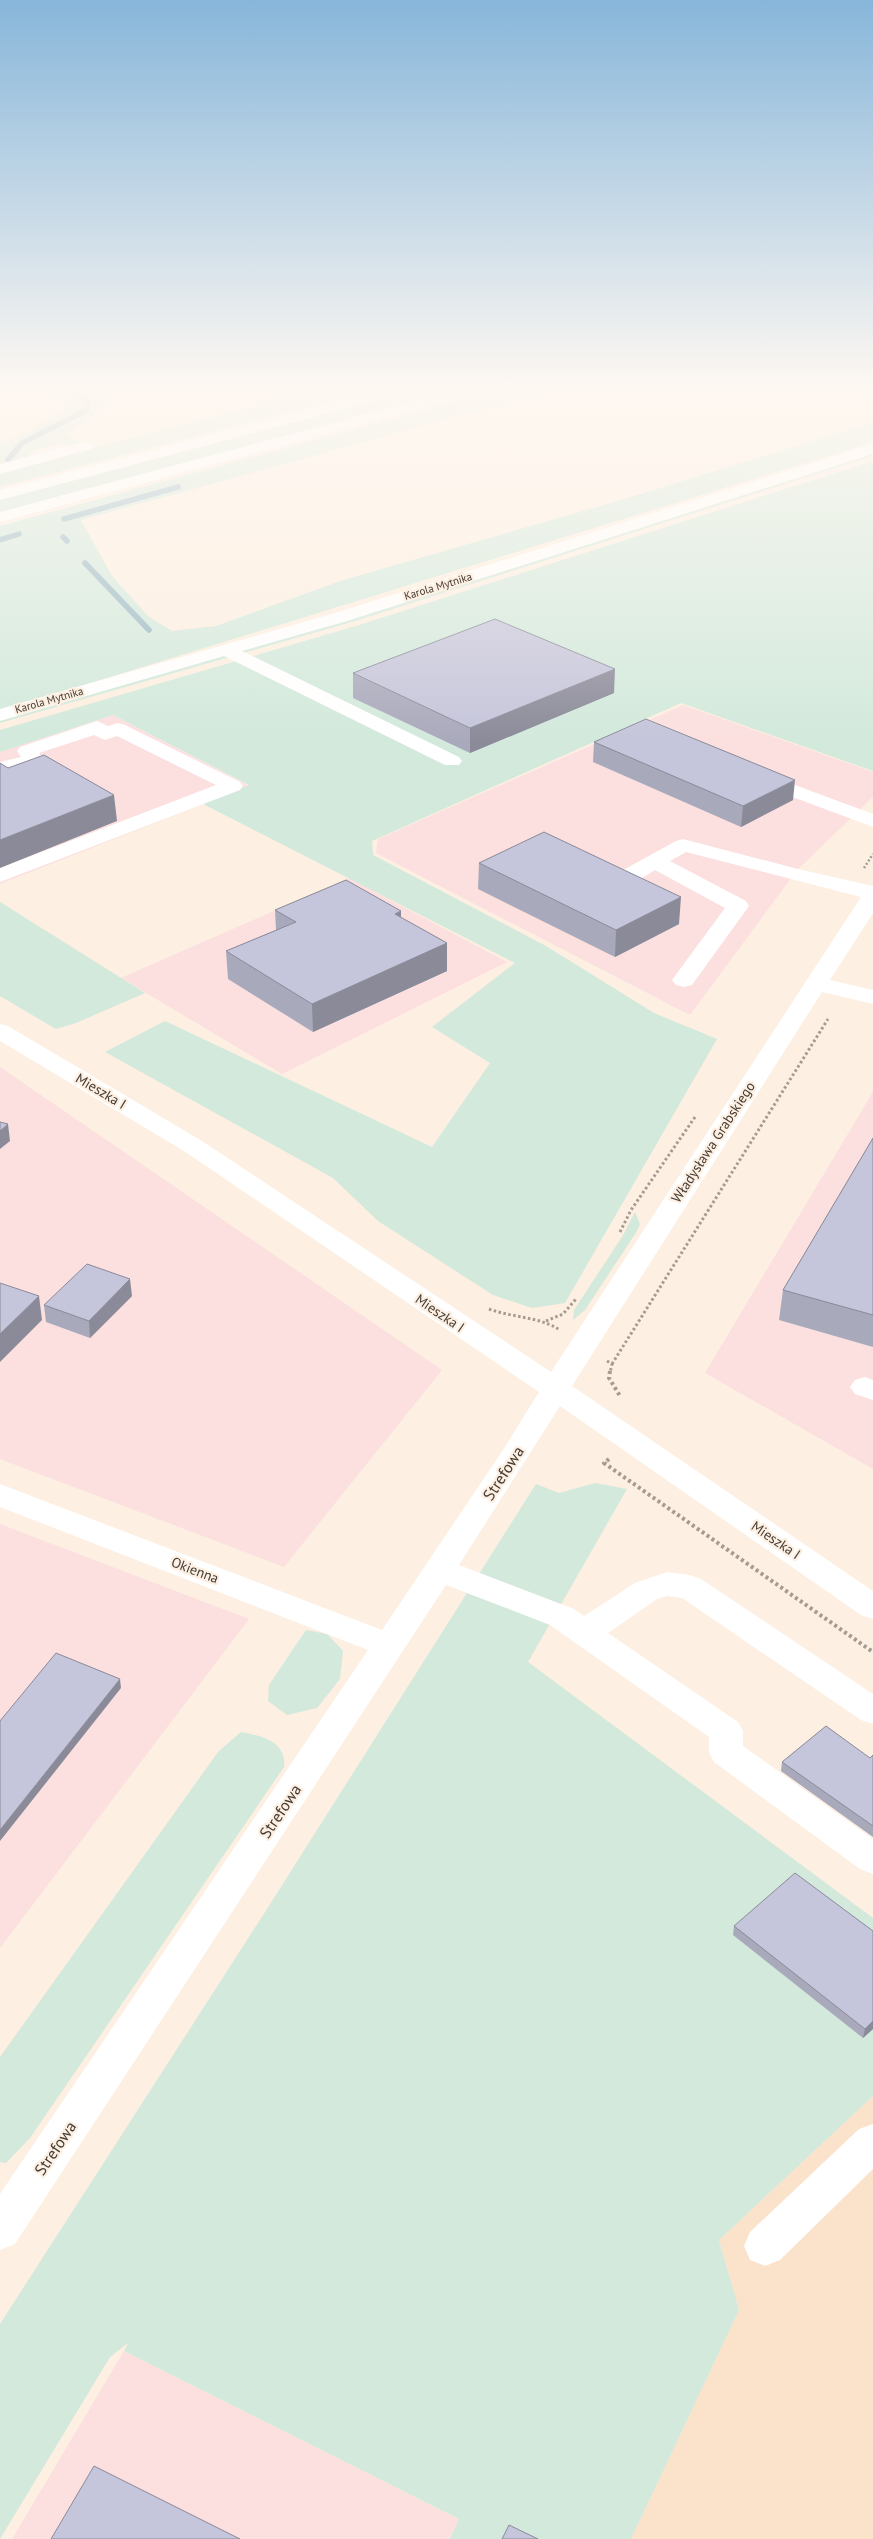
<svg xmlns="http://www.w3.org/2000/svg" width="873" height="2539" font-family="'PT Sans',sans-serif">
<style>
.built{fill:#fae2cb}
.industrial{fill:#fbe0df}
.green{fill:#d2e9dc}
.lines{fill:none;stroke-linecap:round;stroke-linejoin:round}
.stream{stroke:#96b8c4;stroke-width:5.5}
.path-far2{stroke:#a59b90;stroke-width:2.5;stroke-dasharray:2 2;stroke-linecap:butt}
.path-far1{stroke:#a59b90;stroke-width:3;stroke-dasharray:2.5 2.5;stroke-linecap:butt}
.path{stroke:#a59b90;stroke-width:4;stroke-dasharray:3 3;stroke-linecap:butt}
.minor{fill:#fff;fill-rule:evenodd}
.highway{fill:#fff;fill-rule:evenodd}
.wall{fill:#a9a9bc}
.shaded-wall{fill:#8a8a99}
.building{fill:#c5c5db;stroke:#8a8a99}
.labels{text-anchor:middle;stroke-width:4.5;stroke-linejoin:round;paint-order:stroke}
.far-street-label{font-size:11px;fill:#423b34;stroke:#fdefe1}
.street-label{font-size:14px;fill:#423b34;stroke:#fdefe1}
.near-street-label{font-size:16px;fill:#423b34;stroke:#fdefe1}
</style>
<rect width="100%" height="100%" fill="#fdefe1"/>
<path class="built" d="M873,2096V2539H631L739,2310L719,2240Z"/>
<g class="industrial">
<path d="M683,705L873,772V797L797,870L690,1015L376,853L378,839Z"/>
<path d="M113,715L249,786L0,884V752Z"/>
<path d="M349,878L507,962L282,1074L121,978Z"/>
<path d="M0,1067L442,1370L284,1567L0,1459Z"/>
<path d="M873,1092V1469L705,1373Z"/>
<path d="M0,1524L249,1619L0,1948Z"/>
<path d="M124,2351L459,2519L450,2539H12Z"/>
</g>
<g class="green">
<path d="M54,388H99L106,406L67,434L83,445L73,447L63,443L34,450L25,460L0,466V444L23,434L66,408L69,400Z"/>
<path d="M327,388H378L0,487V471Z"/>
<path d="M421,388H465L0,513V499Z"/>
<path d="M507,388H559L81,520L112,576L149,617L172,631L216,626L340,581L628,498L873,422V442L0,711V526Z"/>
<path d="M873,454V456L352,622L0,723V720Z"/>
<path d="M873,461V771L681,703L372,841L373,855L546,946L654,1013L717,1039L565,1303L532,1308L493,1295L378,1221L333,1178L105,1052L165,1021L432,1147L490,1063L432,1027L515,963L203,804L249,785L113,715L0,752V730L359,625Z"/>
<path d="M0,902L145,993L76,1023L56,1029L0,996Z"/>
<path d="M635,1212L640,1224L637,1231L585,1310L573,1320L574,1310L622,1237Z"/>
<path d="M595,1483L627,1489L528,1662L873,1918V2096L719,2240L739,2310L631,2539H450L459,2519L124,2351L128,2343L110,2357L0,2539V2324L267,1909L536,1484L559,1493Z"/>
<path d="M306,1630L327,1634L343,1651L340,1679L317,1708L287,1715L268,1701L269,1685Z"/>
<path d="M241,1732C261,1736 287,1741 284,1767L30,2138L6,2163L0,2162V2057L218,1752Z"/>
</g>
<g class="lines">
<g class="stream">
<path d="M8,460L22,443L87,410L88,401L72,388"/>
<path d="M64,519L178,487"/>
<path d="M63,537L67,541"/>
<path d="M0,540L19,534"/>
<path d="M85,563L149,630"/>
</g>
<path class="path-far2" d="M864,868L873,854"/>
<g class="path-far1">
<path d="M620,1232L631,1210L695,1117"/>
<path d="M489,1309C513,1318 538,1316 560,1330"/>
<path d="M546,1321L563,1314L576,1299"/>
<path d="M607,1361L612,1364L610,1373"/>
<path d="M612,1364L828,1019"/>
</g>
<g class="path">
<path d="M610,1371L609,1378L620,1396"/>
<path d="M609,1459L604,1463L873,1652"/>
</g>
<g class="minor">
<path d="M86,441L94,446L91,449L0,474V464Z"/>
<path d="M873,444V454L347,621L242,651L459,757L462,761L459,765H445L224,656L0,721V709L335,613Z"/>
<path d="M97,721L108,726L118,723L125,725L240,782L243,786L240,790L0,882V868L216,785L117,736L105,740L94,735L39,753L44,760L41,764L0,774V762L21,757L17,751L20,747Z"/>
<path d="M760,772L873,814V827L753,782L750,778L753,774Z"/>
<path d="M683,839L798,869L873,886V913L830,980L873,990V1004L822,992L572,1386L873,1591V1619L861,1615L560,1406L459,1565L574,1609L584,1616L635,1583L667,1572L690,1575L701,1579L873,1694V1724L861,1720L682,1598L668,1596L657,1599L608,1633L738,1722L743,1731V1746L873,1839V1874L860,1869L714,1762L709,1752V1737L550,1625L446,1585L15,2244L0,2250V2194L368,1650L0,1507V1484L382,1630L503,1450L539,1392L184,1151L0,1041V1024L8,1026L202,1141L551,1372L861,897L686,852L670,861L746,901L749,906L692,985L684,987L676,985L672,980L725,908L655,870C641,878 624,893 607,889L604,884L607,879L676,841Z"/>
<path d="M865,1377L873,1380V1400L855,1394L850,1387L855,1380Z"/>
<path d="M873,2124V2169L780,2260L765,2266L750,2260L744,2246L750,2232L859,2129Z"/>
</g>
<g class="highway">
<path d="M389,388H414L412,391L0,500V490Z"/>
<path d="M463,388H488L486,391L0,522V512Z"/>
</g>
</g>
<g class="wall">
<path d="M353,673L614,693L470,753L353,698Z"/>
<path d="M594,742L793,800L741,827L593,762Z"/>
<path d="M479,863L679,924L615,957L478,889Z"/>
<path d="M275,910L401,911V918L447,943V971L313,1032L228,979L226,951L276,930Z"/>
<path d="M873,1138V1347L779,1320L783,1290Z"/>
<path d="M132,1296L90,1338L46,1322L44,1305Z"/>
<path d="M873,1755V1837L781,1771L782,1762L870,1758Z"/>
<path d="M734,1926L873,1931V2029L863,2038L733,1935Z"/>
</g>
<g class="shaded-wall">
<path d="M615,669L614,693L470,753V728Z"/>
<path d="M795,780L793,800L741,827L743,806Z"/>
<path d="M114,795L117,821L0,868V840Z"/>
<path d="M681,897L679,924L615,957L616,930Z"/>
<path d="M401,911V938L395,914Z"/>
<path d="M447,943V971L313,1032L312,1004Z"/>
<path d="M8,1124L10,1141L0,1149V1131Z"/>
<path d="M130,1279L132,1296L90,1338L89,1321Z"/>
<path d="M39,1296L42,1320L0,1362V1334Z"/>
<path d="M120,1679L121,1688L0,1841V1830Z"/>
<path d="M873,2021V2029L863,2038L865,2029Z"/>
</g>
<g class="building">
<path d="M495,619L615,669L470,728L353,673Z"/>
<path d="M646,719L795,780L743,806L594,742Z"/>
<path d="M44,755L114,795L0,840V763L8,768Z"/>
<path d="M544,832L681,897L616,930L479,863Z"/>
<path d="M346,880L401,911L395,914L447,943L312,1004L226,951L296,922L275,910Z"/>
<path d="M0,1122L8,1124L0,1131Z"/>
<path d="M873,1138V1315L783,1290Z"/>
<path d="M87,1264L130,1279L89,1321L44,1305Z"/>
<path d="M0,1283L39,1296L0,1334Z"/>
<path d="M56,1653L120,1679L0,1830V1721Z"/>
<path d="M826,1726L870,1758L873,1755V1826L782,1762Z"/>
<path d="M795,1873L873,1931V2021L865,2029L734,1926Z"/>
<path d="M94,2466L240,2539H51Z"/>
<path d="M509,2525L538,2539H502Z"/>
</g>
<linearGradient id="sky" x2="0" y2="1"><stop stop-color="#87b6da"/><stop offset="0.52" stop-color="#fef8f2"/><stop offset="1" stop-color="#fef8f2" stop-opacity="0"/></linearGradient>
<rect width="873" height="744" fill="url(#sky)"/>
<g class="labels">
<g class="far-street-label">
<text transform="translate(438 586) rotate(-17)" y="4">Karola Mytnika</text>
<text transform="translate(49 700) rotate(-16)" y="4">Karola Mytnika</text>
</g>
<g class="street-label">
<text transform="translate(101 1091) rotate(31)" y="5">Mieszka I</text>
<text transform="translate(713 1142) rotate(-57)" y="5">Władysława Grabskiego</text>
<text transform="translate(440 1313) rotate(34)" y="5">Mieszka I</text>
<text transform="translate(776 1540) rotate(34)" y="5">Mieszka I</text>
<text transform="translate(195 1570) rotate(21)" y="5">Okienna</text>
</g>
<g class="near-street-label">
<text transform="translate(503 1473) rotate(-57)" y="6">Strefowa</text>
<text transform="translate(280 1811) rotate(-56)" y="6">Strefowa</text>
<text transform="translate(55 2148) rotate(-56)" y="6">Strefowa</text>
</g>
</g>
</svg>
